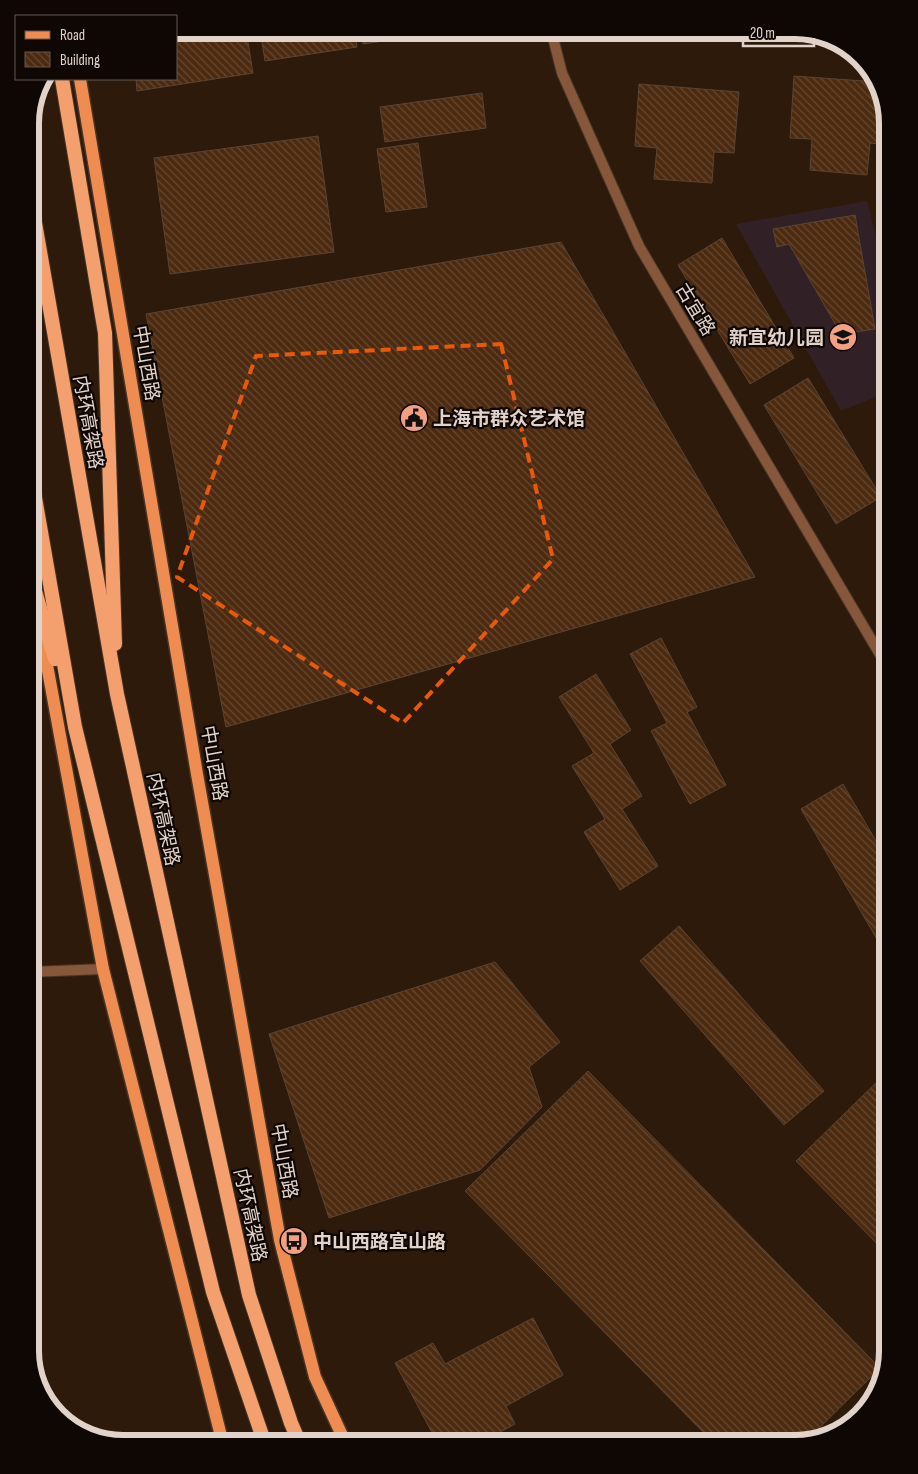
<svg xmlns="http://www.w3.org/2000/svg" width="918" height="1474" font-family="'Sofia Sans Condensed','Noto Sans SC',sans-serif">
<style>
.education{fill:#322027}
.building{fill:url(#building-back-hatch);stroke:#5a4435}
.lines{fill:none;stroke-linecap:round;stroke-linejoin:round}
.minor-casing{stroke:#463426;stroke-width:12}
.primary-casing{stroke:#463426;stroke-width:15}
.trunk-casing{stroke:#463426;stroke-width:16}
.minor{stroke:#86573b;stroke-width:10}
.primary{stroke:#ef8c51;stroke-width:12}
.trunk{stroke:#f49f6e;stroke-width:14}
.marked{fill:none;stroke:#e8590c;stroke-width:4;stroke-dasharray:10 6;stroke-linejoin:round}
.labels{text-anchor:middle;stroke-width:4.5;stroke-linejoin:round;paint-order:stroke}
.street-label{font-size:19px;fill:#e1d3ca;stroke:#0f0703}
.poi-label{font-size:19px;font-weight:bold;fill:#e1d3ca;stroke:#0f0703;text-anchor:start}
.rim{fill:none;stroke:#e1d3ca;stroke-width:6}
</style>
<defs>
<pattern id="building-back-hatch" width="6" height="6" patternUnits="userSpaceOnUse" patternTransform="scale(1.25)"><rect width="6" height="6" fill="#4c2a0f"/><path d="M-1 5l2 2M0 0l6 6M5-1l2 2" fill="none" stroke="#664831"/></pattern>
</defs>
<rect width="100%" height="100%" fill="#2d1a0b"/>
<path class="education" d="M867,201L888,282V392L841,411L736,224Z"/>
<g class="building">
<path d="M176,30H246L253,73L137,91L136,79H176Z"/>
<path d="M260,30H354L357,47L265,61Z"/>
<path d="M361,30H424L425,35L363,44Z"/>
<path d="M794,76L878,82L888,123V145L870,143L867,175L810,170L812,139L790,138Z"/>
<path d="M639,84L739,92L734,153L714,152L712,183L654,179L657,148L635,146Z"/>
<path d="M482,93L486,128L385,142L380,107Z"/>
<path d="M318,136L334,252L170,274L154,158Z"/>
<path d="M418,143L427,207L386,212L377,149Z"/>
<path d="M855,215L875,329L841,334L789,244L777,247L773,229Z"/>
<path d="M722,238L794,358L750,384L678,265Z"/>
<path d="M561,242L755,577L226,727L146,314Z"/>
<path d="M808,378L881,497L836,524L764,405Z"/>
<path d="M661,638L697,707L687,712L726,785L690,804L651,731L667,723L630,654Z"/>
<path d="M596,674L631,730L610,744L642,796L622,809L658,866L620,890L584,832L605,819L572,766L594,753L559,697Z"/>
<path d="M843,784L888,862V958L801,809Z"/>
<path d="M679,926L824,1091L784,1125L640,961Z"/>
<path d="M495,962L560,1042L529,1067L542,1107L480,1170L329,1218L269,1034Z"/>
<path d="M588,1071L880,1368L805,1442L795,1444H715L465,1191Z"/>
<path d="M888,1071V1255L796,1161Z"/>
<path d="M533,1318L563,1375L506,1406L515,1424L478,1444H438L395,1363L433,1343L445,1364Z"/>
</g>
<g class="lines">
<defs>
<g id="minor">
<path d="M551,30L562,73L639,246L888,668"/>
<path d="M30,972L103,969"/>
</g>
<g id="primary">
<path d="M80,79L197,774L280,1240L315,1377L346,1444"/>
<path d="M40,627L103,969L223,1444"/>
</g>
<g id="trunk">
<path d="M62,79L105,333L115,644"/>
<path d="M30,194L117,694L249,1295L291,1423L300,1444"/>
<path d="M30,469L75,727L213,1292L265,1444"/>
<path d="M30,566L35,591L55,659"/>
</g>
</defs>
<use href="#minor" class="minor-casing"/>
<use href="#primary" class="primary-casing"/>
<use href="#trunk" class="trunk-casing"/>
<use href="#minor" class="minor"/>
<use href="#primary" class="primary"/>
<use href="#trunk" class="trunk"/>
</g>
<path class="marked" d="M501,344L553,559L403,723L177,577L256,356Z"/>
<defs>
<symbol id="school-disc" viewBox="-11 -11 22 22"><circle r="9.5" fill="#f39f82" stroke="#0f0703"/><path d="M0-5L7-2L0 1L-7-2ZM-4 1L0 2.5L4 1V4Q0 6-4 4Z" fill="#111"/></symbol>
<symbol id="civic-disc" viewBox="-11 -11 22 22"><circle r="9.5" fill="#f39f82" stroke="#0f0703"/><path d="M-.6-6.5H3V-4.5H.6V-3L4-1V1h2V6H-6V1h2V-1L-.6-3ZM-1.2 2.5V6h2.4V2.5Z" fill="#111"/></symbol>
<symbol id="bus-disc" viewBox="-11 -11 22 22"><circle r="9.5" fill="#f39f82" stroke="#0f0703"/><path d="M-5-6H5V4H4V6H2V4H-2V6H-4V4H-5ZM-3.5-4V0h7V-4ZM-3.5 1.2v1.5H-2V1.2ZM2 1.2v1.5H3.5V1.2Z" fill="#111"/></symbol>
</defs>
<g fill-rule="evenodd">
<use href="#school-disc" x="827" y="321" width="32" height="32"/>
<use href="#civic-disc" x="398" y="402" width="32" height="32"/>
<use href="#bus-disc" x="278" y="1225" width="32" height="32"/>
</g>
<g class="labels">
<g class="street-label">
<text transform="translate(696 309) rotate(59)" y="7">古宜路</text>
<text transform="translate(147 363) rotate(80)" y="7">中山西路</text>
<text transform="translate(89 422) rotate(80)" y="7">内环高架路</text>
<text transform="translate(215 763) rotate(80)" y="7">中山西路</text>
<text transform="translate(164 819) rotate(78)" y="7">内环高架路</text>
<text transform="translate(285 1161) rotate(80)" y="7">中山西路</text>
<text transform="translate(251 1215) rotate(78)" y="7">内环高架路</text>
</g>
<g class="poi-label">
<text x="824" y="344" text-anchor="end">新宜幼儿园</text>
<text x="433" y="425">上海市群众艺术馆</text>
<text x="313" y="1248">中山西路宜山路</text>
</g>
</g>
<path d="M0 0H918V1474H0ZM123 39H795A84 84 0 0 1 879 123V1351A84 84 0 0 1 795 1435H123A84 84 0 0 1 39 1351V123A84 84 0 0 1 123 39Z" fill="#0f0703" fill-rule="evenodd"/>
<path class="rim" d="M123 39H795A84 84 0 0 1 879 123V1351A84 84 0 0 1 795 1435H123A84 84 0 0 1 39 1351V123A84 84 0 0 1 123 39Z"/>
<rect x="15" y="15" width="162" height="65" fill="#0f0703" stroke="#635953"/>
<rect x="25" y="31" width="25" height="8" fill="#ef8c51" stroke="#635953"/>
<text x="60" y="40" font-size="15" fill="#e1d3ca">Road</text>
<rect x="25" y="52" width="25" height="15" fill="url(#building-back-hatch)" stroke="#635953"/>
<text x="60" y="65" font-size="15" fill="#e1d3ca">Building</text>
<path d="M743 38v8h71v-8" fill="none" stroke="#e1d3ca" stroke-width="2.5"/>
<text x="750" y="38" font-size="15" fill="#e1d3ca" stroke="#0f0703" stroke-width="4" paint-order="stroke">20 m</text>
</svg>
